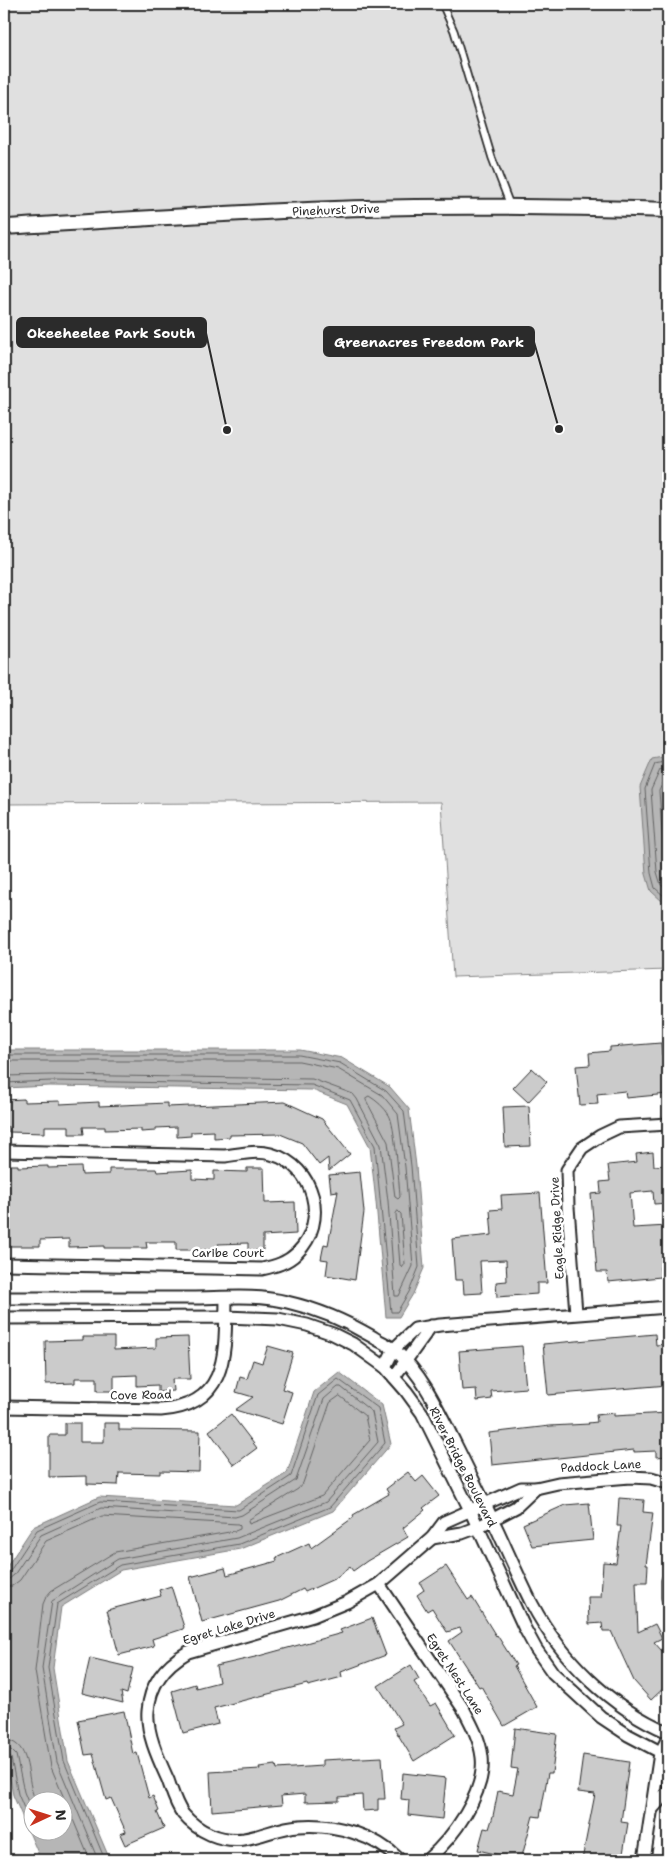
<svg xmlns="http://www.w3.org/2000/svg" width="672" height="1864" font-family="'Shantell Sans',sans-serif">
<style>
.green{fill:#e0e0e0;stroke:#868686}
.water{fill:#b6b6b6;stroke:#7e7e7e;fill-rule:evenodd}
.lines{fill:none;stroke-linecap:round;stroke-linejoin:round}
.shore{stroke:#636363;stroke-width:1}
.building{fill:#cbcbcb;stroke:#2b2b2b}
.service-casing{stroke:#2b2b2b;stroke-width:9}
.minor-casing{stroke:#2b2b2b;stroke-width:15}
.tertiary-casing{stroke:#2b2b2b;stroke-width:18}
.service{stroke:#fff;stroke-width:5.5}
.minor{stroke:#fff;stroke-width:11}
.tertiary{stroke:#fff;stroke-width:14}
.labels{text-anchor:middle;stroke-width:5;stroke-linejoin:round;paint-order:stroke}
.street-label{font-size:12px;fill:#2b2b2b;stroke:#fff}
.leader{fill:none;stroke:#2b2b2b;stroke-width:2}
.callout-dot{fill:#2b2b2b;stroke:#fff;stroke-width:2}
.callout{fill:#2b2b2b;stroke:#2b2b2b;stroke-width:2}
.callout-label{font-size:14px;text-anchor:middle;font-weight:bold;fill:#fff}
</style>
<rect width="100%" height="100%" fill="#fff"/>
<filter id="ink" filterUnits="userSpaceOnUse"><feTurbulence type="fractalNoise" baseFrequency=".02" numOctaves="2"/><feDisplacementMap in="SourceGraphic" scale="10" xChannelSelector="R" yChannelSelector="G"/><feConvolveMatrix kernelMatrix="1 2 1 2 8 2 1 2 1" color-interpolation-filters="sRGB"/></filter>
<g filter="url(#ink)">
<path class="green" d="M4,4H668V970L453,977L441,802L4,804Z"/>
<g class="water">
<path d="M668,756V901L663,902L651,891L646,874L640,787L652,759Z"/>
<path d="M4,1050H300L342,1058L390,1087L409,1109L416,1166L424,1268L413,1294L399,1317H386L376,1202L370,1147L347,1104L312,1090L50,1086L4,1088Z"/>
<path d="M339,1372L382,1405L391,1444L333,1511L240,1549L121,1570L61,1607L53,1668L68,1761L110,1860H41L13,1795L4,1747V1571L33,1527L99,1497L236,1505L287,1473L314,1392ZM32,1802H62V1832H32Z"/>
</g>
<g class="lines">
<g class="shore">
<path d="M668,761L655,764L645,789L651,873L655,888L664,896L668,897"/>
<path d="M668,767L660,770L651,790L657,872L661,885L668,890"/>
<path d="M668,775L665,777L659,791L665,871L668,881"/>
<path d="M4,1055H299L340,1063L386,1091L404,1111L411,1166L419,1267L409,1292L397,1312H391L375,1146L350,1100L312,1085L51,1081L4,1083"/>
<path d="M4,1061H299L338,1069L382,1095L398,1114L405,1167L413,1266L399,1296H395L388,1201L381,1145L357,1099L353,1094L312,1079L51,1075L4,1076"/>
<path d="M367,1097L369,1096C377,1101 384,1107 389,1115C395,1124 399,1183 400,1197L398,1199L395,1197L388,1142L366,1100Z"/>
<path d="M398,1211L401,1214L405,1264L402,1268L400,1265L396,1214Z"/>
<path d="M340,1396L365,1416L370,1440L322,1496L249,1524L248,1520L298,1489L303,1483L330,1403Z"/>
<path d="M4,1573L10,1571L37,1530L100,1502L239,1510L291,1476L318,1395L338,1379L378,1408L385,1443L330,1507L239,1544L120,1565L57,1604L48,1668L64,1761L105,1860"/>
<path d="M4,1579H9L14,1575L41,1535L101,1508L235,1517L242,1515L296,1480L324,1399L338,1387H341L372,1412L378,1442L326,1502L237,1538L118,1559L52,1601L42,1668L57,1762L98,1860"/>
<path d="M4,1587L12,1586L20,1580L46,1541L102,1516L238,1524L240,1526V1529L235,1531L115,1552L51,1591L46,1597L43,1604L35,1671L51,1767L90,1860"/>
<path d="M4,1740C28,1741 27,1769 31,1787C32,1792 34,1797 36,1802"/>
<path d="M4,1748L11,1750L16,1755L24,1792L32,1812"/>
<path d="M4,1754L8,1755L11,1758L18,1794L32,1827"/>
</g>
</g>
<g class="building">
<path d="M661,1043L662,1055L668,1054V1094L626,1098L625,1091L597,1094L598,1104L580,1105L576,1066L590,1065L589,1053L610,1051V1047Z"/>
<path d="M532,1068L547,1082L528,1102L513,1088Z"/>
<path d="M24,1099V1102L60,1101V1104L99,1102V1106L167,1103V1107L285,1102L322,1119L350,1154L329,1171L328,1158L319,1165L302,1143L280,1134L230,1135V1137L214,1138V1131L191,1132V1136L177,1137V1127L156,1128V1131L141,1132V1129L105,1130V1127H83L84,1134H69V1126H45V1133L9,1132V1127H4V1100Z"/>
<path d="M529,1106L531,1146L505,1147L503,1107Z"/>
<path d="M653,1152L654,1166L666,1165L668,1203L654,1204L653,1191L630,1193L633,1228L668,1226V1266L660,1267L661,1277L608,1282L607,1272H597L591,1194L601,1193L600,1182L610,1181L608,1165L637,1162L636,1154Z"/>
<path d="M4,1165H18V1167L48,1166V1168L81,1167L82,1175L109,1174V1169H156L157,1172L192,1170V1179L214,1180V1171L247,1172V1168H264L265,1203L295,1202L296,1234L263,1236V1250L248,1251V1243L218,1244V1250H176V1242H146L147,1248H104V1246L69,1247V1239L40,1240V1246H4Z"/>
<path d="M360,1172L364,1212L355,1280L326,1275L328,1260L321,1259L324,1244L328,1245L338,1191L331,1192L329,1175Z"/>
<path d="M540,1193L547,1283H537V1294L497,1297L496,1282L507,1281L506,1260L480,1261L482,1293L464,1294L463,1280H455L452,1239L492,1235L490,1210L502,1209L501,1195Z"/>
<path d="M655,1334L656,1345L667,1344L668,1385L548,1395L543,1344Z"/>
<path d="M83,1337H114V1350L156,1348V1338L188,1337L190,1379H172L173,1391L158,1392V1385L137,1386V1375L114,1376V1391H97V1378H75V1383L46,1384L45,1341L83,1340Z"/>
<path d="M268,1346L293,1353L282,1389L292,1392L282,1424L235,1410L253,1397L236,1392L240,1377L247,1379L253,1360L262,1363Z"/>
<path d="M522,1346L526,1388L491,1391L492,1399L477,1401L476,1389L462,1390L459,1351Z"/>
<path d="M614,1413V1416L668,1413V1456L656,1457V1451L634,1452V1450L492,1465L489,1433L550,1426L589,1424L588,1423L597,1422L596,1415Z"/>
<path d="M231,1414L257,1448L234,1465L209,1431Z"/>
<path d="M65,1423H80V1442H104V1423H119V1430L200,1431L199,1472L160,1471V1474L119,1473L118,1485L87,1484V1476L49,1477V1435H65Z"/>
<path d="M408,1472L416,1482L423,1476L439,1496L423,1508L425,1510L403,1528L408,1537L367,1561L353,1571L350,1567L334,1579L305,1592L303,1589L279,1601L202,1622L190,1577L225,1568L227,1575L277,1561L276,1558L309,1543L311,1548L354,1517L353,1515L389,1494L386,1489Z"/>
<path d="M619,1498L644,1500L643,1512L653,1513L646,1565H648L647,1582H636L638,1632L655,1624L662,1638L654,1642L668,1658V1684L651,1700L634,1681L611,1631H603L602,1623L589,1624L588,1597H601L603,1562L616,1563L621,1526H617Z"/>
<path d="M589,1503L593,1540L532,1546L523,1524L565,1505Z"/>
<path d="M446,1566L468,1600L472,1597L496,1636L497,1635L516,1665L514,1666L537,1707L504,1726L481,1686L479,1687L449,1641L462,1632L460,1628L447,1632L432,1608L427,1611L417,1595L424,1590L420,1583Z"/>
<path d="M171,1586L184,1627L183,1629L152,1639L154,1646L119,1655L107,1610L161,1596L159,1590Z"/>
<path d="M372,1618L386,1655L341,1672L342,1677L308,1686L307,1684L214,1708L218,1724L183,1733L172,1691L195,1684L196,1688L219,1682L216,1666L255,1657L342,1633L340,1630Z"/>
<path d="M90,1658L133,1668L127,1694L121,1692L123,1703L82,1693Z"/>
<path d="M411,1665L419,1679L414,1682L430,1706L436,1703L455,1735L414,1761L394,1728L402,1724L378,1686Z"/>
<path d="M124,1711L133,1754L137,1753L149,1798L153,1796L159,1811L157,1812L164,1828L125,1845L120,1834L126,1832L111,1798L106,1800L93,1754L85,1755L78,1720Z"/>
<path d="M515,1728L557,1734L552,1773H548L540,1817L533,1816L521,1860L478,1850L484,1828L489,1829L493,1816L498,1791L513,1794L518,1769L511,1768Z"/>
<path d="M583,1755L629,1762L621,1822L628,1823L622,1860H582L595,1794L578,1792Z"/>
<path d="M382,1757L385,1799H378V1810L363,1811L362,1795L339,1797V1801L305,1802V1794L281,1796L282,1805L212,1811L210,1772L260,1769L259,1767L276,1765L277,1769L322,1766V1760Z"/>
<path d="M403,1773L446,1778L442,1819L408,1815L409,1800L401,1799Z"/>
</g>
<g class="lines">
<defs>
<path id="service" d="M442,4L454,31L492,158L510,205"/>
<g id="minor">
<path d="M4,1151L225,1156C240,1154 256,1150 271,1154C315,1166 329,1222 297,1253C287,1263 275,1266 262,1269L4,1264"/>
<path d="M4,1298C66,1298 128,1298 190,1298C222,1298 256,1294 287,1302C318,1309 346,1321 373,1337C380,1342 389,1345 396,1351C423,1375 439,1411 455,1443C470,1473 484,1502 498,1531C509,1555 520,1580 532,1604C561,1659 611,1708 668,1732"/>
<path d="M576,1313L568,1207L567,1170L582,1148L600,1136L619,1127L668,1124"/>
<path d="M4,1318L226,1317L278,1319L307,1325L333,1334L353,1344L385,1367L406,1391L422,1413L470,1510L524,1627L536,1649L553,1673L601,1717L628,1735L668,1756"/>
<path d="M385,1367L394,1349L415,1329L440,1325L668,1307"/>
<path d="M394,1377L431,1326"/>
<path d="M4,1407L161,1410C230,1405 225,1350 226,1298"/>
<path d="M432,1538L462,1533L478,1527L516,1507L536,1488"/>
<path d="M668,1580V1598"/>
<path d="M379,1584L464,1710C472,1725 480,1740 482,1757C486,1793 453,1838 427,1860"/>
<path d="M652,1809L668,1791"/>
<path d="M400,1860C375,1835 335,1823 299,1826C280,1827 263,1836 244,1839C221,1842 198,1832 183,1814C176,1805 172,1791 168,1780C159,1760 146,1733 148,1711C150,1684 165,1665 188,1652L313,1616L347,1602L379,1584L432,1538L444,1522L521,1488H536L558,1483L630,1477L651,1478L668,1483"/>
<path d="M644,1860L660,1753L668,1738"/>
</g>
<path id="tertiary" d="M4,227C124,220 245,211 366,208C467,205 568,207 668,210"/>
</defs>
<use href="#service" class="service-casing"/>
<use href="#minor" class="minor-casing"/>
<use href="#tertiary" class="tertiary-casing"/>
<use href="#service" class="service"/>
<use href="#minor" class="minor"/>
<use href="#tertiary" class="tertiary"/>
</g>
</g>
<g class="labels">
<g class="street-label">
<text transform="translate(336 210) rotate(-2)" y="4">Pinehurst Drive</text>
<text transform="translate(557 1228) rotate(-93)" y="4">Eagle Ridge Drive</text>
<text x="228" y="1257">Caribe Court</text>
<text transform="translate(141 1395) rotate(-1)" y="4">Cove Road</text>
<text transform="translate(601 1466) rotate(-3)" y="4">Paddock Lane</text>
<text transform="translate(463 1467) rotate(63)" y="4">River Bridge Boulevard</text>
<text transform="translate(229 1627) rotate(-17)" y="4">Egret Lake Drive</text>
<text transform="translate(455 1674) rotate(57)" y="4">Egret Nest Lane</text>
</g>
</g>
<path class="leader" d="M227 430L206 333M559 429L534 342"/>
<g class="callout-dot">
<circle cx="227" cy="430" r="5"/>
<circle cx="559" cy="429" r="5"/>
</g>
<g class="callout">
<rect x="17" y="318" width="189" height="29" rx="5"/>
<rect x="324" y="327" width="210" height="29" rx="5"/>
</g>
<g class="callout-label">
<text x="111" y="338">Okeeheelee Park South</text>
<text x="429" y="347">Greenacres Freedom Park</text>
</g>
<rect width="672" height="1864" fill="none" stroke="#fff" stroke-width="20"/>
<rect x="10" y="10" width="652" height="1844" fill="none" stroke="#2b2b2b" stroke-width="2" filter="url(#ink)"/>
<g transform="translate(48 1816) rotate(86)"><circle r="24" fill="#ffffff" stroke="#aaaaaa"/>
<path d="M0-4L9 19L0 12L-9 19Z" fill="#c8321e"/>
<text y="-8" font-size="14" font-weight="bold" text-anchor="middle" fill="#2b2b2b">N</text>
</g>
</svg>
